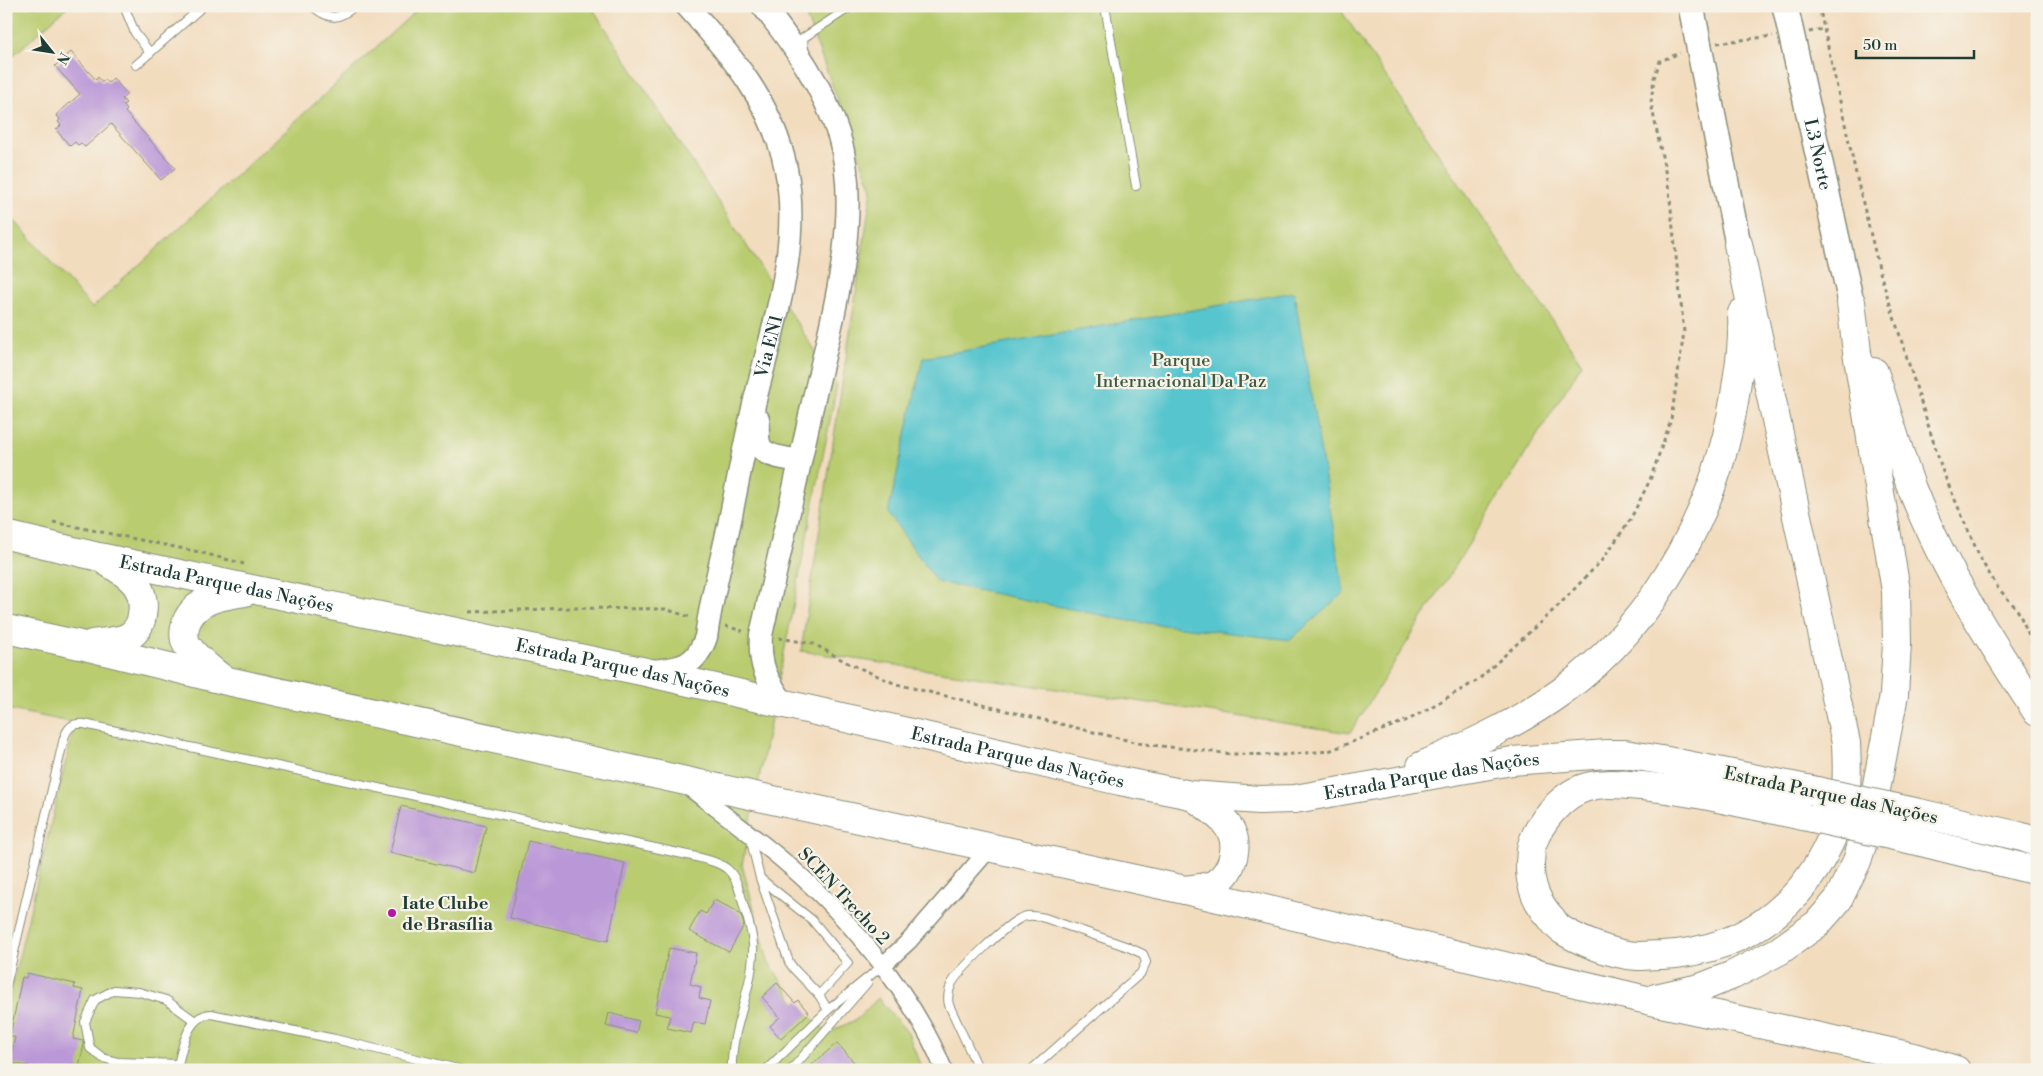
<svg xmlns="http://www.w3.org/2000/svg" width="2043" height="1076" font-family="'Libre Bodoni',serif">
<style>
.green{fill:#b9cc6f;stroke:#6c8452}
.water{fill:#57c5ce;stroke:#3b8181}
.building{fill:#ba97d7}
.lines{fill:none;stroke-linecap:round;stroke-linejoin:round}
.lane-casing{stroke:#888c79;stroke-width:10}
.street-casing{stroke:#888c79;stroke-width:19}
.secondary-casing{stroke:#888c79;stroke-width:25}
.primary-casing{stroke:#888c79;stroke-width:28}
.highway-casing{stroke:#888c79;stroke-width:30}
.path{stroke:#888c79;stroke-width:3;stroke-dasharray:4 4;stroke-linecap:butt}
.lane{stroke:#fff;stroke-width:8}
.street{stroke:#fff;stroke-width:16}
.secondary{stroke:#fff;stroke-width:22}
.primary{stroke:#fff;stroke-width:25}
.highway{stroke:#fff;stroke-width:28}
.highway-bridge-casing{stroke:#888c79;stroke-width:30;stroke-linecap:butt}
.highway-bridge{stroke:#fff;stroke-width:28}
.poi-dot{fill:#b5179e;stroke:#f7f3e8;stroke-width:2}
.labels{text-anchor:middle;stroke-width:4.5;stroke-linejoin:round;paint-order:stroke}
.street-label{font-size:18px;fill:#1f3d34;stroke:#f7f3e8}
.park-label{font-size:18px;fill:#3e5a40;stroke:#f7f3e8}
.poi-label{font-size:18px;font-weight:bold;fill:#1f3d34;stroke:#f7f3e8;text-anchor:start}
</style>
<rect width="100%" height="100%" fill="#f7f3e8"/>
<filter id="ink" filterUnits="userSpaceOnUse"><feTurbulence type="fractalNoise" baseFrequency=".02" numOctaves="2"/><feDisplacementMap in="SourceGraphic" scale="10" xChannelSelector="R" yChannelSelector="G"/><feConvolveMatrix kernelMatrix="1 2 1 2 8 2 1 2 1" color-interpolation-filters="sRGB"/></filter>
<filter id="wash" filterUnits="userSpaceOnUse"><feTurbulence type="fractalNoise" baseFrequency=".0096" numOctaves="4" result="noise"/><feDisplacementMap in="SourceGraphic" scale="20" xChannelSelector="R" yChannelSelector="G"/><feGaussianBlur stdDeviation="1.12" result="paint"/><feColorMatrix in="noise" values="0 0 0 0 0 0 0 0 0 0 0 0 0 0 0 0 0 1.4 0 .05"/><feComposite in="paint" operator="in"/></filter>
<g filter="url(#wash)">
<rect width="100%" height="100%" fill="#f2dcbe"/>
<g class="green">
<path d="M6,6H68L6,62Z"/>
<path d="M421,6H591L837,385L742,865L768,961L794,1001L828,1033L857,1019L878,998L908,1033L922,1070H6V1011L75,723L6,709V211L92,308Z"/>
<path d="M802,6H1338L1582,364L1350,733L801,651L872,189Z"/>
</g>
<path class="water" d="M1294,292L1344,593L1290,640L1130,621L937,582L888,513L923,358Z"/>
<g id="blocks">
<g class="building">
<path d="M71,52L96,80L98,77L102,82L105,80L108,83L113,78L127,94L122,99L126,103L123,105L127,110L125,112L175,168L161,180L111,124L85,147L81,143L78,145L75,142L70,146L56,130L61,125L58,122L60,119L56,115L80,94L55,66Z"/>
<path d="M401,806L486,826L475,873L390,853Z"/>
<path d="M528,841L625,863L608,941L510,918Z"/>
<path d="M714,900L737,911L736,912L741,915L742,918L744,925L729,952L689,931L700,911L706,914Z"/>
<path d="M669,948L696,953L690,984L701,987L699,998L710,1001L705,1024L694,1022L691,1033L667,1028L670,1016L655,1013Z"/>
<path d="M27,973L75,984L74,988L83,990L73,1039L83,1041L84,1045L78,1070H28L29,1066L9,1063L15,1037L10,1036L22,977L26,978Z"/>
<path d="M777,983L795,1003L798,1000L809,1013L781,1039L770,1026L780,1017L762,997Z"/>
<path d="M609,1013L639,1021L636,1033L606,1026Z"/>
<path d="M837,1043L861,1070H806Z"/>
</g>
</g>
</g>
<g filter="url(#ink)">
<use href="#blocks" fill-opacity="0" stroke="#888c79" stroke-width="1"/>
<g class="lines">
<defs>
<g id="lane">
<path d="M124,6L135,33L150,53"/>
<path d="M312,6C331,20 336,21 355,6"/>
<path d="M1105,6L1136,186"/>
<path d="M804,52L803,38L852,6"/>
<path d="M136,65L203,6"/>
<path d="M750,837L760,878L789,962L794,969L819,995L828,1010"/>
<path d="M761,879L812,920L848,963L819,995"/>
<path d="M6,986L64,738C68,727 72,723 84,724L692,856C730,865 734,868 744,907C748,919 752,932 753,944C755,987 730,1028 732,1070"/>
<path d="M178,1064L118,1062L103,1058L90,1048L85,1022L95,1000L114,990L139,992L166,1000L195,1021"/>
<path d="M177,1070C181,1051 187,1015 211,1014L335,1039L462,1070"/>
<path d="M766,1070L828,1010L882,966"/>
<path d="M791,1070L867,983"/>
<path d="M979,1070L949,1005C947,997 948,991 952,983C960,969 1004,927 1019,919C1027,914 1036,916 1045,918L1128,947L1143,954L1146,962L1141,973L1031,1070"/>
</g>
<g id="street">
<path d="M687,786C718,810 750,833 780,858C843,910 914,994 944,1070"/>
<path d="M882,966L909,941L990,848"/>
</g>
<g id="secondary">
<path d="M763,6C795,47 823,86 839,136C864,216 829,331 811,411C795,486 778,561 761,635C759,666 766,679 784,704"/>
<path d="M758,419C758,426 757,435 759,443C762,458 788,458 800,461"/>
<path id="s1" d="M654,671C682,668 696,666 706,637C711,599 721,562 729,525C738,481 746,436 757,392C775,320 801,243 786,169C773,103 730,54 687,6"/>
</g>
<g id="primary">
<path d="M1691,6L1738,244"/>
<path id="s2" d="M1785,6L1851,302"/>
</g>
<g id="highway">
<path d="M1738,244L1846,743C1847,765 1848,788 1842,809C1817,895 1752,951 1662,955C1653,955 1645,956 1637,956C1615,955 1581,942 1562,930C1558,928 1554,922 1551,918C1536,902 1529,884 1530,862C1531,857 1530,850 1532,845C1540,821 1562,794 1587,787C1601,783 1615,784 1629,785C1691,789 1752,806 1813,818"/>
<path d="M1874,372C1887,411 1898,451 1912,489C1943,568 1990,641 2037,712"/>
<path id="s3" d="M6,535L99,557L646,672L1120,781L1191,795L1259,800L1295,799L1512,761L1607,754H1625L1667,761L1812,790"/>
<path d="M6,629L80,645L223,680L1185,890L1647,1000L1918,1058L1956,1070"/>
<path d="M92,644C103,642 116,642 126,638C134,634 139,627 141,620C149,588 131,576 107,562"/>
<path d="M220,677C209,668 195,658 187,645C183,638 184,630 186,623C196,598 222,596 245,592"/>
<path d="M1421,766C1470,745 1518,723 1561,692C1660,620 1722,500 1737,381C1741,358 1743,336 1742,313"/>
<path d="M1919,813L2019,836L2037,842"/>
<path d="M1913,840L2037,871"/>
<path d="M1186,890C1196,888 1208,888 1216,883C1234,870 1241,842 1227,825C1218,813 1203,804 1191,795"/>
<path d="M1656,998L1700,988L1733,975L1779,951L1817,924L1838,900L1857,861L1871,816L1894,695L1897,643L1896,591L1857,352L1851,302"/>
</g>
</defs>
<use href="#lane" class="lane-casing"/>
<use href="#street" class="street-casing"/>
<use href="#secondary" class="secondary-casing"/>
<use href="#primary" class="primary-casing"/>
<use href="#highway" class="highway-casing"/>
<g class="path">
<path d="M1819,6L1858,183L1881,276L1943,472L1981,560L1998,588L2017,609L2037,652"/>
<path d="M1809,32L1823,29"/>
<path d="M1717,43L1773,36"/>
<path d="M53,522L199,552L244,564"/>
<path d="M470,612L569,608L665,609L690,617"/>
<path d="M725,626L743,631"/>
<path d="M779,638L814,644L846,662L896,684L1143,744L1232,754L1282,755L1329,751L1410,719L1478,680L1561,603L1603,559L1630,520L1650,480L1671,420L1684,332L1669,190L1651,103L1654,78L1660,61L1680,53"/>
</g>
<use href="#lane" class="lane"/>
<use href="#street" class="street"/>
<use href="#secondary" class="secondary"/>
<use href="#primary" class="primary"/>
<use href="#highway" class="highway"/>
<defs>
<g id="highway-bridge">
<path d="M1812,790L1919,813"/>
<path d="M1813,818L1913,840"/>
</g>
</defs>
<use href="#highway-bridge" class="highway-bridge-casing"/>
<use href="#highway-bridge" class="highway-bridge"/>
</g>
</g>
<circle class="poi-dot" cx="392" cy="913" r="5"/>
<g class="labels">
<g class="street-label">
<text dy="6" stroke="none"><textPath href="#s2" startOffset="152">L3 Norte</textPath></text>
<text dy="6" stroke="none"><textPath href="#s1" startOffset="365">Via EN1</textPath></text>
<text dy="6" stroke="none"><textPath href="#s3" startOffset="226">Estrada Parque das Nações</textPath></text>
<text dy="6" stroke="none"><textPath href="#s3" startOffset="631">Estrada Parque das Nações</textPath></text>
<text dy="6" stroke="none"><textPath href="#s3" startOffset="1036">Estrada Parque das Nações</textPath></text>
<text dy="6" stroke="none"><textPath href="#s3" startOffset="1456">Estrada Parque das Nações</textPath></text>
<text transform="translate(1831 795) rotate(12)" y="6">Estrada Parque das Nações</text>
<text transform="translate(844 896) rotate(47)" y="6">SCEN Trecho 2</text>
</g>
<g class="park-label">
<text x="1181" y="366">Parque<tspan x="1181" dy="21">Internacional Da Paz</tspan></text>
</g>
<g class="poi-label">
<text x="402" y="909">Iate Clube<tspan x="402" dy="21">de Brasília</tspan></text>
</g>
</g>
<rect width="2043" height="1076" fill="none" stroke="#f7f3e8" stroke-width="25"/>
<g transform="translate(52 52) rotate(120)" stroke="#f7f3e8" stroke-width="4" paint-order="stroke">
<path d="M0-4L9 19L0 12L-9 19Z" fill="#1f3d34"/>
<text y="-8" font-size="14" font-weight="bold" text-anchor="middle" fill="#1f3d34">N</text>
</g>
<path d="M1856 50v8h118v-8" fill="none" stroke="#1f3d34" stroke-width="2.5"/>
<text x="1863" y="50" font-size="15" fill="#1f3d34" stroke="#f7f3e8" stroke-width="4" paint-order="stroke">50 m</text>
</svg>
